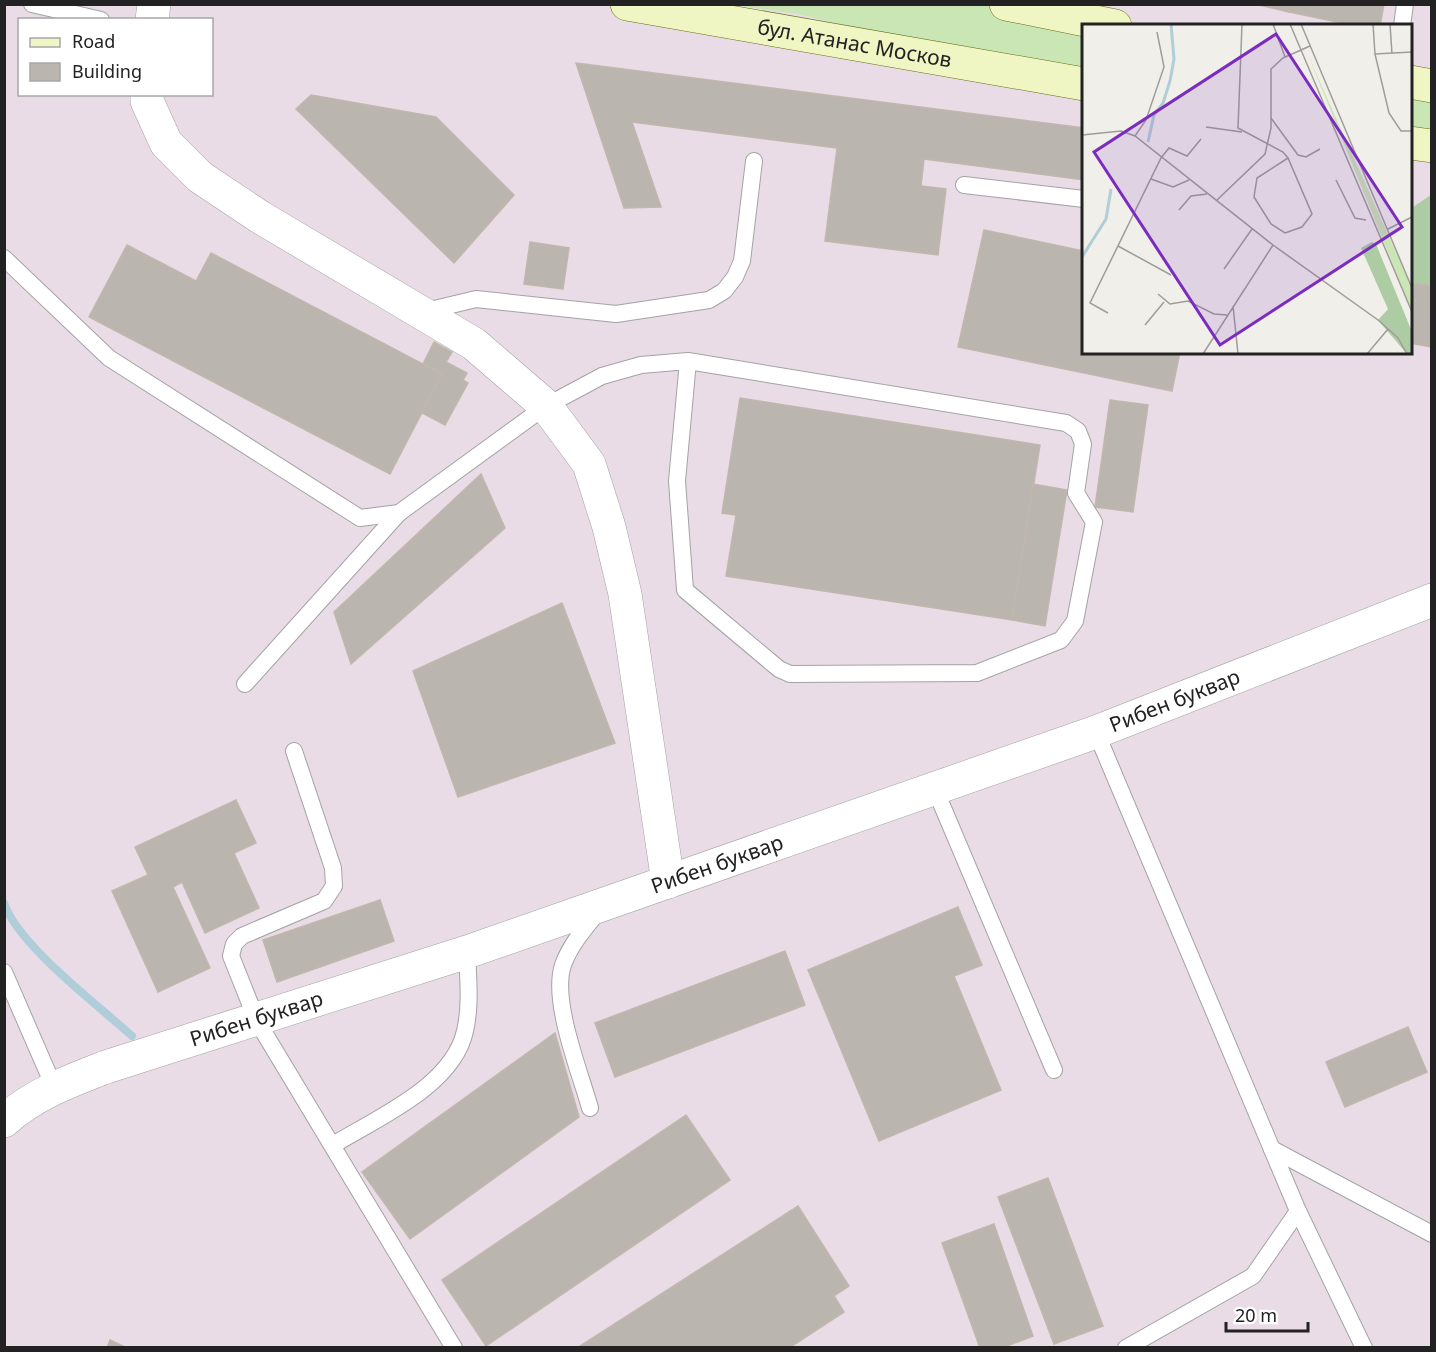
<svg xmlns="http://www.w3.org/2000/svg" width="1436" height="1352" font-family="'Noto Sans',sans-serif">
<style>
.industrial{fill:#e9dce6;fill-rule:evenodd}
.grass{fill:#cbe6b5}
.forest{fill:#adcca3}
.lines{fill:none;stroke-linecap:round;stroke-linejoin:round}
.stream{stroke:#afceda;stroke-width:8}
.building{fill:#bab5af;stroke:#c2b7ad;stroke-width:1.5}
.service-casing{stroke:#a3a3a3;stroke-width:18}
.minor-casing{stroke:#a3a3a3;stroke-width:34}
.secondary-casing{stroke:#637210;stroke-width:34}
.service{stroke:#fff;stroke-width:16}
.minor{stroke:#fff;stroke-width:33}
.secondary{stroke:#f0f5c4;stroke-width:33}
.labels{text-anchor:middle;stroke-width:4.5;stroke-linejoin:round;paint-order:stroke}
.street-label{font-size:21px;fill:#222;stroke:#fff}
.inset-river{fill:none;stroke:#afceda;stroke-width:3}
.inset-road{fill:none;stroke:#9e9d9a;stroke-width:1.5}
.view{fill:#7b2cbf;fill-opacity:0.15;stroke:#7b2cbf;stroke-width:3}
.inset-edge{fill:none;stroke:#222;stroke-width:3}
</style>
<rect width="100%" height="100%" fill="#f1efea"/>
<path class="industrial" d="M5,5H1431V1347H5ZM20,20H212V94H20ZM1084,26H1410V352H1084Z"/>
<g class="grass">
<path d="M734,5H1006L1084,26L1083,79L797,14Z"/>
<path d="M1410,82L1431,86V146L1411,143Z"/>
</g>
<path class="forest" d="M1431,195V286L1411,283L1413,207Z"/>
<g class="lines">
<path class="stream" d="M4,903C18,945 98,1005 132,1036"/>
</g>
<g class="building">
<path d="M1255,4H1291L1289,12Z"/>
<path d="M1291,4H1384L1380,26H1356L1289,12Z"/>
<path d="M576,63L1084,128V180L924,159L921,186L946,189L938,255L825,241L837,148L632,122L661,207L624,208Z"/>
<path d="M311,95L436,117L514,195L454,263L296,109Z"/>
<path d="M984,230L1084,251V352H1180L1172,391L958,347Z"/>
<path d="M530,242L569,248L563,289L524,284Z"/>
<path d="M127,245L196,281L211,253L442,374L390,474L89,317Z"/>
<path d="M1410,283L1432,286V347L1410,343Z"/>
<path d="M434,342L452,352L446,362L467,373L463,380L468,383L445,425L422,413L442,374L423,364Z"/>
<path d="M740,398L1040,445L1012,620L726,576L736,515L722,513Z"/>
<path d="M1110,400L1148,405L1133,512L1095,507Z"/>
<path d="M481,474L505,528L351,664L334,612Z"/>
<path d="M1033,484L1067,490L1045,626L1012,620Z"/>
<path d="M562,603L615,743L458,797L413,671Z"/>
<path d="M236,800L256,843L234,853L259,908L205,933L182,882L173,887L210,968L158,992L112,891L148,875L135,847Z"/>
<path d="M380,900L394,941L277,982L263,940Z"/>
<path d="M958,907L982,965L954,976L1001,1090L879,1141L808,970Z"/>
<path d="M785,951L805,1005L615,1077L595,1023Z"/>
<path d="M1408,1027L1427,1072L1345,1107L1326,1062Z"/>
<path d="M555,1033L579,1117L410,1239L362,1172Z"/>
<path d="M686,1115L730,1180L486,1346L442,1280Z"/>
<path d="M1048,1178L1103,1326L1054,1344L998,1197Z"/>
<path d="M798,1206L849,1286L834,1296L844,1312L789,1348H577Z"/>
<path d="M994,1224L1033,1336L1002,1348H980L942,1243Z"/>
<path d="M110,1340L127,1348H107Z"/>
</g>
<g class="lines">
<defs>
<g id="service">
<path d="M32,4L101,20"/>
<path d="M1402,26L1405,4"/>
<path d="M964,185L1084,199"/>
<path d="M4,258L109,358L360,518L399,513L546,406L602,376L641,365L688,361L1066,423L1078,431L1083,444L1076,493L1094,522L1075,621L1061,640L977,673L790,674L779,669L685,590L677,481L688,361"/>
<path d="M422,312L476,299L616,314L709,300L724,291L735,277L742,261L754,161"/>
<path d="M245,684L399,513"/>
<path d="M1096,732L1298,1211L1364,1348"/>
<path d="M294,751L333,868L334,886L324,901L242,936L234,944L231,956L257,1021L454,1348"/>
<path d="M935,789L1054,1070"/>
<path d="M4,972L54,1087"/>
<path d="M590,1108C580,1072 551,1001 563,965C570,945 585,928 598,912"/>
<path d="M333,1145C377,1118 453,1086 465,1031C471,1005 468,978 467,952"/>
<path d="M1272,1149L1432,1234"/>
<path d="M1126,1348L1253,1276L1298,1211"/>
</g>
<g id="minor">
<path d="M152,20L154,4"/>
<path d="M147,94V101L166,143L200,177L260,217L474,344L546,406L589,464L609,527L625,594L668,882"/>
<path id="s1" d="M4,1121C34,1094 70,1081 106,1067L467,952L1096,732L1432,600"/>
</g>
<g id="secondary">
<path id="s2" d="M627,4L1084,84"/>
<path d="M1006,4L1115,26"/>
<path d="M1410,82L1432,86"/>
<path d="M1410,143L1432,146"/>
</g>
</defs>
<use href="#service" class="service-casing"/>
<use href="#minor" class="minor-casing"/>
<use href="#secondary" class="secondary-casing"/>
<use href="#service" class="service"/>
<use href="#minor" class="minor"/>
<use href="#secondary" class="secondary"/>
</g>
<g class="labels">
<g class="street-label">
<text dy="7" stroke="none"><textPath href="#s2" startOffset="231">бул. Атанас Москов</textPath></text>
<text dy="7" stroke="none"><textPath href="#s1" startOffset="1246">Рибен буквар</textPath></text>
<text dy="7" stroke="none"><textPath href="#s1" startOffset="760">Рибен буквар</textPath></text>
<text dy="7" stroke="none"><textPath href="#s1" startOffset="274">Рибен буквар</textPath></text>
</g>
</g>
<g transform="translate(1082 24)">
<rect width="330" height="330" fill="#f1efea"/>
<path d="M226,31L330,264V288Z" fill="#cbe6b5"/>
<path d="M290,218L294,220L330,308V330H325L296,296L306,285L279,224Z" fill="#adcca3"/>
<path class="inset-river" d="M66,118L72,91L81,79L88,57L92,35L89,0M0,233L24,195L29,165"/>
<path class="inset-road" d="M160,0L156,104L201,128L206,134L230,190L220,203L203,209L189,200L172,173L175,154L206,134M191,0L203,33M208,0L330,288M219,0L330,264M291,0L293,30L330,28M308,0L310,30M293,30L307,89L319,107H330M189,94L216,131L224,133L238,125M124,103L160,108M0,111L39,107L53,112L191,221L296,296L316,314L325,330M53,112L64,96L82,43L75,8M69,155L91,163L107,156M254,156L273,194L284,196M134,177L183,130L189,104V45L201,34L228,22M97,186L109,172L125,170M306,205L330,193M36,222L89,251M142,245L170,205M76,270L88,280L106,277L132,290L145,291M151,282L156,330M26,289L8,279L79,134L87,124L105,132L119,115M63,301L82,278M121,330L191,221M285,330L306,305"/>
<path class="view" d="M194,10L320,203L138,321L12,128Z"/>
<rect width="330" height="330" class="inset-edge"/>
</g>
<rect width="1436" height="1352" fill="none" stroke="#222222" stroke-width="12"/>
<rect x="18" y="18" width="195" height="78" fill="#ffffff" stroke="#a7a7a7" stroke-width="1.5"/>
<rect x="30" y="38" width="30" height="9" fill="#f0f5c4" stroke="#a7a7a7" stroke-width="1.5"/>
<text x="72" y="48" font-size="18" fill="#222222">Road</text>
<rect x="30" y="63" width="30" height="18" fill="#bab5af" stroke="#a7a7a7" stroke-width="1.5"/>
<text x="72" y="78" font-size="18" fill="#222222">Building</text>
<path d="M1226 1322v9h82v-9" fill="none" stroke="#222222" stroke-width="3"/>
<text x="1235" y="1322" font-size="18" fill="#222222" stroke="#ffffff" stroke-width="4.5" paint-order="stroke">20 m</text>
</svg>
